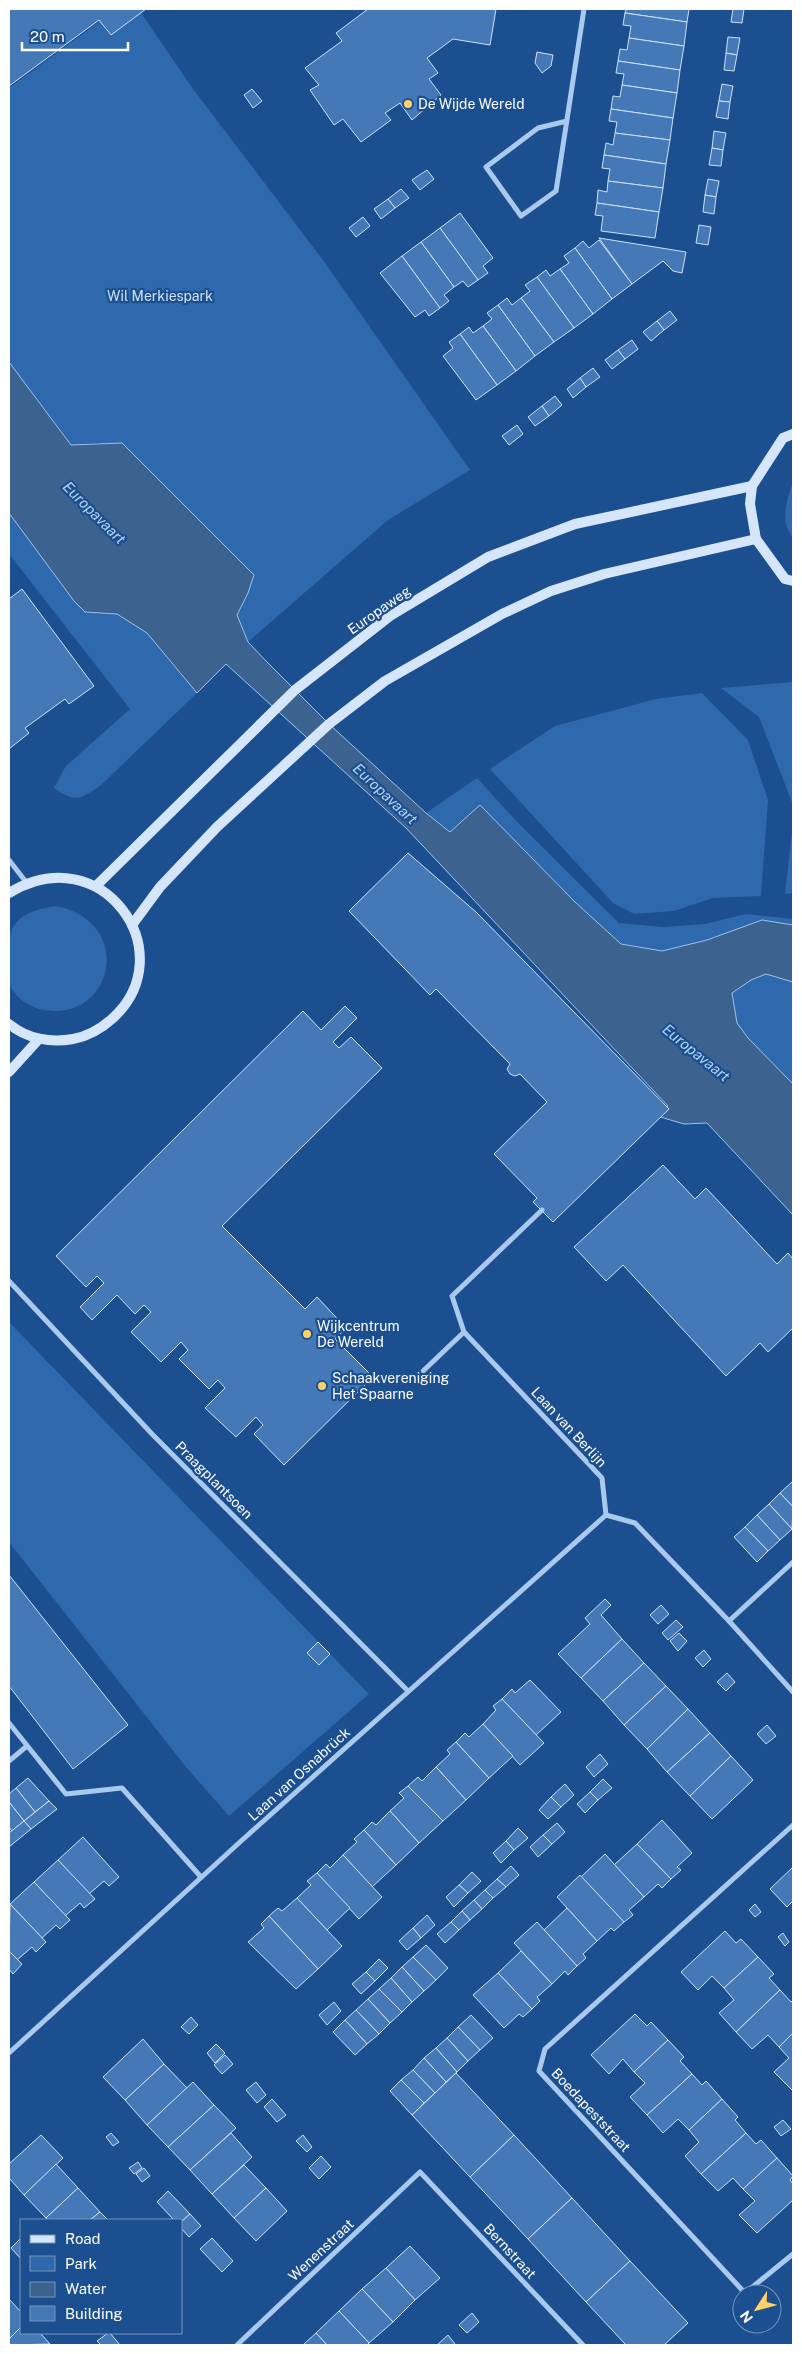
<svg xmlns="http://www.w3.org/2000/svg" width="802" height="2354" font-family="'Public Sans',sans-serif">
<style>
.green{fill:#2e69ad}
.water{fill:#3c6290;stroke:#9cc4f0}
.building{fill:#4478b7;stroke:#cfe3fa}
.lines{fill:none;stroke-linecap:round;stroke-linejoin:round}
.minor{stroke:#a9c9ee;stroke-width:5}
.secondary{stroke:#d6e6fa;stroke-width:10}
.poi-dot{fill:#ffd166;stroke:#1b4f8f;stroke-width:2}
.labels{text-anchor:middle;stroke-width:4.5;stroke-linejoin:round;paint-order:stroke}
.poi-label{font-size:14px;fill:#fff;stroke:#1b4f8f;text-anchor:start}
.park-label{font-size:14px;fill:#cfe3fa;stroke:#1b4f8f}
.street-label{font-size:14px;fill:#fff;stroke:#1b4f8f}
.water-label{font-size:15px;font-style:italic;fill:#b5d3f5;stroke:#1b4f8f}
</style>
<rect width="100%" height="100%" fill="#1b4f8f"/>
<g class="green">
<path d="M141,13L193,89L323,260L470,470L388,520L248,642L237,615L248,593L99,443L71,445L9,362V88L100,21L110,35Z"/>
<path d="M793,482V537C779,522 787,499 793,482Z"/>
<path d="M9,513L74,601L85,612L117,614L147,633L197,693L101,785C80,800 76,803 54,788L66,766L130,709L9,554Z"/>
<path d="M793,682V805L759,717L721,688Z"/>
<path d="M702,693L748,740L768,800L761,896L713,898L674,911L634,914L613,903L490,769L555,726L656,699Z"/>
<path d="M477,778L522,827L619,923L663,927L705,924L746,914L793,919V925L762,920L707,940L662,951L621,944L575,902L480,805L451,832L426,813Z"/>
<path d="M793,823V893L785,894Z"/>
<path d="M56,906C136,922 113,1022 45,1010C29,1008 16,998 9,984C9,939 0,914 56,906Z"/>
<path d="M766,974L793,982V1084L748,1038L736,1023L731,993L751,980Z"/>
<path d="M9,1322L369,1694L229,1816L186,1767L9,1542Z"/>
</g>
<path class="water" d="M9,362L71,445L122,443L254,575L248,593L237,615L248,642L266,661L329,724L426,813L450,832L480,805L575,902L621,944L662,951L707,940L762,920L793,925V982L766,974L751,980L732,993L737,1023L748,1038L793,1084V1215L707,1123L684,1124L657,1116L668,1106L406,828L226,664L197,693L147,633L117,614L85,612L74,601L9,513Z"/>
<g class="building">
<path d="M9,9H146L111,35L99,20L9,86Z"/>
<path d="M368,9H496L490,45L453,39L427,58L438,73L429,79L441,95L412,120L400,103L385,113L391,120L361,142L343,119L334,125L310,90L319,85L305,68L342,41L336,33Z"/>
<path d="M626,9H689L687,22L625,13Z"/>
<path d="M733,9H744L742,23L731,22Z"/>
<path d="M625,13L687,22L684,46L629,38L631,26L623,25Z"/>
<path d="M728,37L740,38L737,55L726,53Z"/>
<path d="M629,38L684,46L680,70L618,61L620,49L627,50Z"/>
<path d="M537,52L553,55L551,66L542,73L535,63Z"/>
<path d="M726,53L737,55L734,71L724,70Z"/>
<path d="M618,61L680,70L677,93L622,85L624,74L616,73Z"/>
<path d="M722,84L733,86L730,102L719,101Z"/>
<path d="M622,85L677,93L673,118L611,109L613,96L620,97Z"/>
<path d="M252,89L262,101L253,108L244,95Z"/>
<path d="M719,101L730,102L728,119L716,117Z"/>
<path d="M611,109L673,118L670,140L615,133L617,122L609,121Z"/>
<path d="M714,131L726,133L723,150L712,148Z"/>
<path d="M615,133L670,140L666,164L604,155L606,143L613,145Z"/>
<path d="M712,148L723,150L721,166L709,165Z"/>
<path d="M604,155L666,164L663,188L608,181L610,169L602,168Z"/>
<path d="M427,170L434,179L420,190L412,180Z"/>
<path d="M708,179L719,181L716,197L705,195Z"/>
<path d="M608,181L663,188L659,212L597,203L598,190L607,192Z"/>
<path d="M401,189L409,198L395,208L388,199Z"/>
<path d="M705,195L716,197L714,214L703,212Z"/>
<path d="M388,199L395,208L381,219L374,209Z"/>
<path d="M597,203L659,212L655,238L601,231L603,216L595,215Z"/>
<path d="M460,213L493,258L483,266L488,273L478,280L440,228Z"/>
<path d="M363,217L370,226L356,237L349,228Z"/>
<path d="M699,225L711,227L708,245L696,243Z"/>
<path d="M440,228L478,280L468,287L463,281L454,287L421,242Z"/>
<path d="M599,238L686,252L682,273L673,271L663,261L632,284Z"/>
<path d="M599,240L632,284L612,299L575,248L583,241L589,248Z"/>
<path d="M421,242L454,287L444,295L449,301L440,308L402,256Z"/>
<path d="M575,248L612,299L593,314L560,269L569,263L564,256Z"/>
<path d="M402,256L440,308L429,316L425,310L415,317L380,273Z"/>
<path d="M560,269L593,314L574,328L537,277L546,270L550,276Z"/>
<path d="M537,277L574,328L554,342L521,298L530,291L525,285Z"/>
<path d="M507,298L512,305L521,298L554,342L535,356L498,305Z"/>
<path d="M498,305L535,356L516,371L483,326L492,319L487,313Z"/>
<path d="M670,311L677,320L664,330L657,321Z"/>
<path d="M657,321L664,330L651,341L643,332Z"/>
<path d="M483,326L516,371L497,385L460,334L469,327L473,333Z"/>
<path d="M460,334L497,385L476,400L443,356L453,348L449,342Z"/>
<path d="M632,340L638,349L625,359L618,350Z"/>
<path d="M618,350L625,359L612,369L605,360Z"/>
<path d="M593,368L600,377L586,387L580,378Z"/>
<path d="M580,378L586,387L573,398L567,389Z"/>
<path d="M555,396L562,405L549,416L542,406Z"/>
<path d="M542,406L549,416L535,426L528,417Z"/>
<path d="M517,425L523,434L509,445L502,436Z"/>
<path d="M22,589L94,686L69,704L65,699L25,728L29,733L9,749V599Z"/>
<path d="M408,853L476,912L669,1109L553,1222L533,1202L537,1198L494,1154L547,1102L520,1074L515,1076L510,1074L507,1069L510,1064L436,989L430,995L349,911Z"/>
<path d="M345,1006L357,1018L333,1042L339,1048L351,1037L382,1068L222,1226L305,1309L317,1297L346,1328L335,1339L373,1377L284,1465L254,1434L263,1425L256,1417L236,1437L205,1408L225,1388L218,1380L209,1389L179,1359L188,1350L181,1342L161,1362L131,1332L151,1312L144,1305L135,1314L117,1295L92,1320L80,1307L104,1283L97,1276L86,1287L56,1256L303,1011L321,1030Z"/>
<path d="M663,1165L695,1199L706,1188L777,1264L788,1253L793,1259V1328L768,1352L760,1343L726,1376L623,1265L606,1281L574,1247Z"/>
<path d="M792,1482L793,1483V1507L780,1493Z"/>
<path d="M780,1493L793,1507L792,1529L769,1504Z"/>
<path d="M769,1504L792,1529L780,1540L757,1515Z"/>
<path d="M757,1515L780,1540L768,1551L745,1527Z"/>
<path d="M745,1527L768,1551L757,1562L734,1537Z"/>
<path d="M9,1575L128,1725L73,1769L9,1686Z"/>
<path d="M605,1599L611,1605L601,1615L622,1639L581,1678L558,1654L590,1624L585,1618Z"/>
<path d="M661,1605L669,1614L658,1624L650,1615Z"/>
<path d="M676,1620L683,1627L668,1640L662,1633Z"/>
<path d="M679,1633L687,1641L678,1651L670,1641Z"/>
<path d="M622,1639L644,1663L603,1701L581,1678Z"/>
<path d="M318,1642L330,1654L319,1665L307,1653Z"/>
<path d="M704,1650L711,1659L703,1667L695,1658Z"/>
<path d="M644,1663L666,1686L624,1725L603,1701Z"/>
<path d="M727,1673L735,1682L726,1691L717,1682Z"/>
<path d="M530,1680L561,1712L536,1735L502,1699L512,1689L515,1693Z"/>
<path d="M666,1686L688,1709L647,1749L624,1725Z"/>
<path d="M502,1699L544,1743L520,1765L483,1724L496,1710L493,1706Z"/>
<path d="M688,1709L710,1733L667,1772L647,1749Z"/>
<path d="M483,1724L513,1756L489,1778L456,1742L465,1733L469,1737Z"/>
<path d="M767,1725L776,1736L766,1744L757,1734Z"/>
<path d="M710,1733L731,1756L690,1796L667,1772Z"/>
<path d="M456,1742L489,1778L466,1800L436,1767L450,1754L447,1750Z"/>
<path d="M600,1754L608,1764L594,1777L586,1767Z"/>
<path d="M731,1756L753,1780L712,1819L690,1796Z"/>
<path d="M436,1767L466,1800L443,1821L408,1786L418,1777L422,1781Z"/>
<path d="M28,1778L49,1801L35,1812L16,1788Z"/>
<path d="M603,1779L612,1788L598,1800L590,1792Z"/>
<path d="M565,1784L574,1795L561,1807L551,1797Z"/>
<path d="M408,1786L443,1821L419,1843L390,1811L404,1798L399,1793Z"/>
<path d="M16,1788L35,1812L24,1821L9,1802V1794Z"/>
<path d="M590,1792L598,1800L585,1813L577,1804Z"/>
<path d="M551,1797L561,1807L548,1819L539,1810Z"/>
<path d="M49,1801L57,1809L31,1829L24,1821Z"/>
<path d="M9,1802L24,1821L12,1831L9,1827Z"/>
<path d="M390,1811L419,1843L396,1865L364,1830L372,1822L376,1825Z"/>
<path d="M662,1820L692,1853L677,1867L681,1870L671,1879L637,1844Z"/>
<path d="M24,1821L31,1829L9,1847V1833Z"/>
<path d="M557,1823L565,1832L552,1844L543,1835Z"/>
<path d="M518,1828L528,1838L514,1850L506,1841Z"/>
<path d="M364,1830L396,1865L372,1887L343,1855L357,1842L354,1839Z"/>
<path d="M543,1835L552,1844L538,1857L530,1847Z"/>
<path d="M83,1837L119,1877L109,1886L104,1881L89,1894L58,1860Z"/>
<path d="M506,1841L514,1850L501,1863L493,1853Z"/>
<path d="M637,1844L671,1879L662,1888L658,1884L644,1897L614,1865Z"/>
<path d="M605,1854L644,1897L629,1910L633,1915L624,1922L581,1877Z"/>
<path d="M343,1855L382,1897L359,1919L317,1873L326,1864L330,1868Z"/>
<path d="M58,1860L95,1899L84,1908L80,1903L65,1916L34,1882Z"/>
<path d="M511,1866L519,1875L506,1887L497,1879Z"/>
<path d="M793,1867V1901L787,1907L770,1889Z"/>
<path d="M472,1872L481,1881L468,1893L459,1885Z"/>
<path d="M317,1873L350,1908L327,1930L297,1898L311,1885L307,1881Z"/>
<path d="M580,1875L624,1922L614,1931L611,1928L597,1941L557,1897Z"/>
<path d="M497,1879L506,1887L493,1898L485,1890Z"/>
<path d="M34,1882L70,1920L60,1929L56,1925L42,1938L10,1904Z"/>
<path d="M459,1885L468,1893L454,1907L446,1897Z"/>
<path d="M485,1890L493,1898L482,1909L474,1900Z"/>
<path d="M297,1898L342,1946L318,1969L269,1916L278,1908L282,1911Z"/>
<path d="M474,1900L482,1909L470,1920L462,1911Z"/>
<path d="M10,1904L46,1942L36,1952L32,1947L17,1960L9,1951Z"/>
<path d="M755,1904L761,1912L755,1917L749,1910Z"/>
<path d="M567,1908L597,1941L583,1954L586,1958L577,1966L544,1930Z"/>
<path d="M462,1911L470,1920L459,1930L451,1922Z"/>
<path d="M427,1915L435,1925L421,1938L413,1928Z"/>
<path d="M269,1916L318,1969L296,1989L248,1942L264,1928L261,1924Z"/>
<path d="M451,1922L459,1930L445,1943L437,1934Z"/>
<path d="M537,1922L577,1966L568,1975L565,1971L552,1984L514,1943Z"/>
<path d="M413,1928L421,1938L407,1950L399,1941Z"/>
<path d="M725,1931L736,1943L741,1939L758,1957L724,1988L712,1976L698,1990L681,1972Z"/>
<path d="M783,1933L789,1942L785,1946L778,1937Z"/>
<path d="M426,1945L448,1968L436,1980L413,1957Z"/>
<path d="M9,1951L22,1964L13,1974L9,1969Z"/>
<path d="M521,1951L552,1984L537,1997L540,2001L532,2009L498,1973Z"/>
<path d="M413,1957L436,1980L424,1991L402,1967Z"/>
<path d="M758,1957L774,1974L769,1978L780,1990L736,2032L719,2013L734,2000L724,1988Z"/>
<path d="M379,1959L388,1968L375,1981L366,1972Z"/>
<path d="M402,1967L424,1991L412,2002L391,1978Z"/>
<path d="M366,1972L375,1981L361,1994L352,1984Z"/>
<path d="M498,1973L532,2009L523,2017L519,2014L504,2028L473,1995Z"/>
<path d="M391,1978L412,2002L402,2012L379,1989Z"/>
<path d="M379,1989L402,2012L390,2023L368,1999Z"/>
<path d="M780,1990L791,2002L793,2000V2033L779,2047L768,2035L752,2049L736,2032Z"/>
<path d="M368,1999L390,2023L379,2034L356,2010Z"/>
<path d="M334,2002L341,2011L327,2025L319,2015Z"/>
<path d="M356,2010L379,2034L367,2044L345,2020Z"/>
<path d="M635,2014L647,2026L651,2022L668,2040L634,2072L623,2059L609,2074L591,2055Z"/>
<path d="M471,2015L493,2038L480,2050L458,2027Z"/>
<path d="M191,2017L198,2025L189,2034L181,2027Z"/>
<path d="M345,2020L367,2044L355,2055L333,2032Z"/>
<path d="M458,2027L480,2050L468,2061L447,2038Z"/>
<path d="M793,2033V2089L792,2090L774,2072L789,2058L779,2047Z"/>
<path d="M447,2038L468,2061L457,2072L436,2048Z"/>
<path d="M143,2039L164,2064L125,2100L103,2077Z"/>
<path d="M668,2040L684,2057L680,2061L692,2074L647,2115L630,2097L645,2083L634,2072Z"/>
<path d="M216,2044L225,2053L215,2063L207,2053Z"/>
<path d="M436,2048L457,2072L446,2082L424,2058Z"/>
<path d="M225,2055L233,2064L222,2074L214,2065Z"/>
<path d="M424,2058L446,2082L435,2093L413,2070Z"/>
<path d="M164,2064L187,2088L147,2125L125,2100Z"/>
<path d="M413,2070L435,2093L424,2103L401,2080Z"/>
<path d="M456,2073L514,2135L470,2177L412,2115Z"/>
<path d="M692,2074L702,2085L706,2081L722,2099L689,2130L678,2119L663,2133L647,2115Z"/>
<path d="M401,2080L424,2103L412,2115L390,2091Z"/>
<path d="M193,2082L214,2105L168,2147L147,2125Z"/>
<path d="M256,2082L266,2095L257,2103L246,2090Z"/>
<path d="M272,2099L286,2115L277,2122L264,2107Z"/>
<path d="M722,2099L738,2117L735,2120L746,2133L701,2174L685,2156L699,2142L689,2130Z"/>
<path d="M214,2105L236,2128L190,2170L168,2147Z"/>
<path d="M783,2120L791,2129L781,2136L774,2127Z"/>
<path d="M111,2133L119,2142L113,2146L106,2137Z"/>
<path d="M231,2133L252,2157L212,2194L190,2170Z"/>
<path d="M746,2133L756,2144L761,2140L777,2158L743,2189L733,2178L718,2191L701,2174Z"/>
<path d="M41,2135L63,2158L24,2195L9,2178V2164Z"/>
<path d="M303,2135L312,2147L307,2152L296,2141Z"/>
<path d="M514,2135L572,2198L528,2239L470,2177Z"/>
<path d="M321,2156L331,2167L319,2179L309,2168Z"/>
<path d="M777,2158L793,2176L790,2180L793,2184V2200L757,2233L739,2215L755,2201L743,2189Z"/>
<path d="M138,2162L142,2168L134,2174L129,2168Z"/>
<path d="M56,2164L78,2188L46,2218L24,2195Z"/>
<path d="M244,2165L266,2188L234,2218L212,2194Z"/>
<path d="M144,2168L150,2176L142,2182L136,2174Z"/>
<path d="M78,2188L100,2212L90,2220H48L46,2218Z"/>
<path d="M266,2188L287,2211L256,2241L234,2218Z"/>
<path d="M168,2191L190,2214L181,2222L174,2220L157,2202Z"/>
<path d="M572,2198L630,2261L586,2302L528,2239Z"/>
<path d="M100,2212L108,2220H90Z"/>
<path d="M190,2214L201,2226L189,2237L181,2228V2222Z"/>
<path d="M212,2238L233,2261L222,2272L200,2249Z"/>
<path d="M20,2239L21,2240V2259L11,2248Z"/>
<path d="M410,2246L440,2278L415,2300L386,2268Z"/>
<path d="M630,2261L688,2323L664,2345H626L586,2302Z"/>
<path d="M386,2268L415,2300L393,2322L362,2289Z"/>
<path d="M362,2289L393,2322L369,2343L339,2311Z"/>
<path d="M9,2299L21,2312V2327L9,2339Z"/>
<path d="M339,2311L369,2343L367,2345H327L316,2333Z"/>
<path d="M472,2313L479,2322L467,2333L459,2325Z"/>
<path d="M21,2327V2333H40L50,2344L9,2345V2339Z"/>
<path d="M108,2333H110L120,2345H101L97,2341Z"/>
<path d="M316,2333L327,2345H303Z"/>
<path d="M448,2335L455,2344L454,2345H437Z"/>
</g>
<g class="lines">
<g class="minor">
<path d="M567,121L538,128L486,167L521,216L556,191L584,9"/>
<path d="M9,860L26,882"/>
<path d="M542,1210L452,1296L464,1332L602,1478L606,1515"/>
<path d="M9,1281L153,1435L408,1691"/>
<path d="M421,1373L464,1332"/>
<path d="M606,1515L635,1523L729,1621L793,1692"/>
<path d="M729,1621L793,1562"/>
<path d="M9,1723L66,1794L122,1788L201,1877"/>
<path d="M9,1761L27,1746"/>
<path d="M793,1825L545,2049L539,2071L745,2293L793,2254"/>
<path d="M9,2053L240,1842L606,1515"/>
<path d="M237,2345L420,2172L583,2345"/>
</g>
<g class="secondary">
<path d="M793,434L783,438L752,486L750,504L756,539L785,579L793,581"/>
<path d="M96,886L295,690L390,616L488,557L575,524L752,486"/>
<path d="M9,893C102,836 184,953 113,1018C102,1028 89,1036 73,1039C51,1043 27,1039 9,1024"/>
<path d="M132,925L160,887L217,827L329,724L385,681L502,614L551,591L604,574L756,539"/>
<path d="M9,1072L39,1039"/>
</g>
</g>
<g class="poi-dot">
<circle cx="408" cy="104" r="5"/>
<circle cx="307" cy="1334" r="5"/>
<circle cx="322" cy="1386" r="5"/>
</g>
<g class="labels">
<g class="poi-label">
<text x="418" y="109">De Wijde Wereld</text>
<text x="317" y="1331">Wijkcentrum<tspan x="317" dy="16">De Wereld</tspan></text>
<text x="332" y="1383">Schaakvereniging<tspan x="332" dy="16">Het Spaarne</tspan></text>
</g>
<g class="park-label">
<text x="160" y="301">Wil Merkiespark</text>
</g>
<g class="street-label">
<text transform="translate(379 610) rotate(-35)" y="5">Europaweg</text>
<text transform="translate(569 1427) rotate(47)" y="5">Laan van Berlijn</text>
<text transform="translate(214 1480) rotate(45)" y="5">Praagplantsoen</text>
<text transform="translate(299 1774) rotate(-42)" y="5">Laan van Osnabrück</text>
<text transform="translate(591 2110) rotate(47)" y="5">Boedapeststraat</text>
<text transform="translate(321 2250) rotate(-43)" y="5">Wenenstraat</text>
<text transform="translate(510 2251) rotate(47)" y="5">Bernstraat</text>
</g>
<g class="water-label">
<text transform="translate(94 513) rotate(45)" y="5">Europavaart</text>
<text transform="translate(385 794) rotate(43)" y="5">Europavaart</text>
<text transform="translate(696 1053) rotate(39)" y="5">Europavaart</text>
</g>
</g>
<rect width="802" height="2354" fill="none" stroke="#ffffff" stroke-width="20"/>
<rect x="20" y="2219" width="162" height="115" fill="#1b4f8f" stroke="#7695bc"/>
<rect x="30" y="2235" width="25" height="8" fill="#d6e6fa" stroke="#7695bc"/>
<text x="65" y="2244" font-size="15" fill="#ffffff">Road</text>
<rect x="30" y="2256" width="25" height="15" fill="#2e69ad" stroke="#7695bc"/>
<text x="65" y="2269" font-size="15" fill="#ffffff">Park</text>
<rect x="30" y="2282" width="25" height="15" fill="#3c6290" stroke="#7695bc"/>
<text x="65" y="2294" font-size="15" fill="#ffffff">Water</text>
<rect x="30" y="2306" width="25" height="15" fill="#4478b7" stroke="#7695bc"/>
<text x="65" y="2319" font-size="15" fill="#ffffff">Building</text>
<g transform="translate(757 2309) rotate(234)"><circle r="24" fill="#1b4f8f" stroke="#7695bc"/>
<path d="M0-4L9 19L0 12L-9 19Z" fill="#ffd166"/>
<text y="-8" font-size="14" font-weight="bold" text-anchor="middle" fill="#ffffff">N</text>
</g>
<path d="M22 42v8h106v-8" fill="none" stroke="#ffffff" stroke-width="2.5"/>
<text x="30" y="42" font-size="15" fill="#ffffff" stroke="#1b4f8f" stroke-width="4" paint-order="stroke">20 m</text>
</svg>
